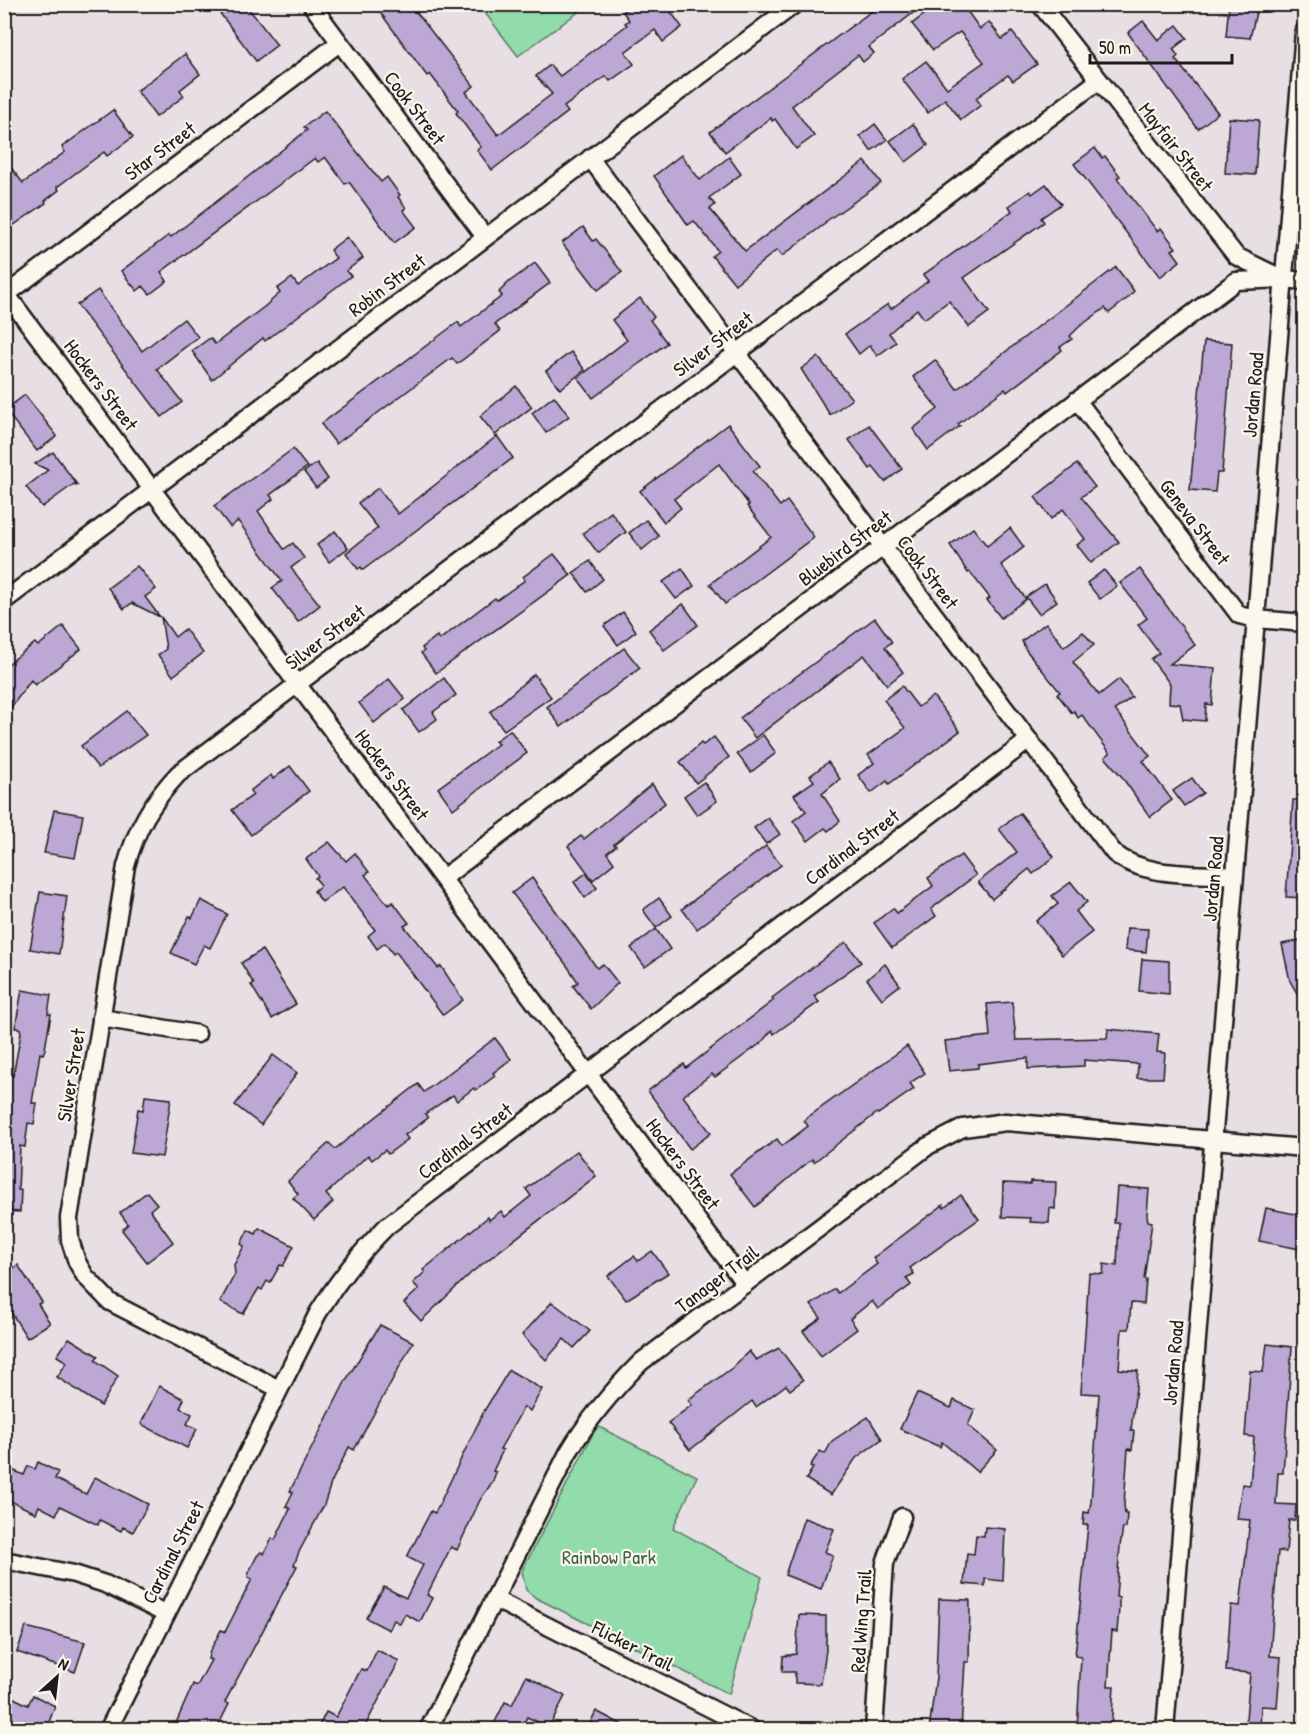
<svg xmlns="http://www.w3.org/2000/svg" width="1309" height="1734" font-family="'Patrick Hand',sans-serif">
<style>
.green{fill:#92dbab;stroke:#577c64;stroke-width:1.5}
.building{fill:#bca7d5;stroke:#1c1c1c;stroke-width:1.5}
.lines{fill:none;stroke-linecap:round;stroke-linejoin:round}
.street-casing{stroke:#1c1c1c;stroke-width:21}
.street{stroke:#fbf7ec;stroke-width:16}
.labels{text-anchor:middle;stroke-width:4.5;stroke-linejoin:round;paint-order:stroke}
.street-label{font-size:20px;fill:#1c1c1c;stroke:#fbf7ec}
.park-label{font-size:20px;fill:#455f4e;stroke:#fbf7ec}
</style>
<rect width="100%" height="100%" fill="#e8dfe5"/>
<filter id="ink" filterUnits="userSpaceOnUse"><feTurbulence type="fractalNoise" baseFrequency=".0167" numOctaves="2"/><feDisplacementMap in="SourceGraphic" scale="12" xChannelSelector="R" yChannelSelector="G"/><feConvolveMatrix kernelMatrix="1 2 1 2 8 2 1 2 1" color-interpolation-filters="sRGB"/></filter>
<g filter="url(#ink)">
<g class="green">
<path d="M479,5H588L518,56Z"/>
<path d="M597,1426L697,1476L673,1528L762,1577L729,1694L536,1598L526,1590L522,1571Z"/>
</g>
<g class="building">
<path d="M213,4H245L277,45L256,61Z"/>
<path d="M374,4H410L474,86L466,92L498,135L552,94L536,76L550,65L560,76L627,25L625,23L629,20L623,12L632,4H665L682,27L663,42L655,30L625,52L634,64L610,81L606,76L564,107L568,112L492,170L477,150L481,147L456,113L458,111L430,74L427,76Z"/>
<path d="M881,4H907L913,13L869,47L874,53L863,62L858,55L792,106L814,136L796,149L775,119L772,121L771,118L725,152L710,132Z"/>
<path d="M938,4H962L980,29L989,22L1002,39L1012,32L1037,64L1013,81L1008,75L976,98L981,105L961,120L945,99L928,113L902,79L926,61L947,88L984,62L960,32L933,50L912,24Z"/>
<path d="M1229,4H1258L1250,38L1226,36Z"/>
<path d="M1143,21L1158,40L1177,25L1187,38L1173,49L1178,56L1175,59L1218,113L1198,129L1128,33Z"/>
<path d="M185,54L200,74L180,90L184,96L156,117L137,91Z"/>
<path d="M113,110L133,137L107,156L104,152L57,187L59,190L45,201L46,203L14,225L4,212V159L23,183L65,152L62,147Z"/>
<path d="M325,111L381,182L387,177L400,195L398,197L406,208L403,210L416,227L394,243L349,182L345,184L325,157L318,162L315,158L161,272L167,281L150,294L143,286L137,291L121,271L169,235L171,237L239,184L307,130L304,127Z"/>
<path d="M1229,118L1259,120L1255,175L1225,173Z"/>
<path d="M875,124L887,140L871,151L860,136Z"/>
<path d="M913,124L928,145L906,162L890,141Z"/>
<path d="M1095,148L1102,158L1105,156L1120,176L1117,178L1157,231L1161,228L1176,248L1172,250L1180,261L1160,277L1074,164Z"/>
<path d="M681,155L700,180L729,157L741,174L709,198L715,205L710,209L745,251L865,161L881,183L825,222L826,223L782,256L777,250L735,284L712,256L718,251L694,221L688,225L654,176Z"/>
<path d="M1046,184L1061,204L1041,218L1044,222L964,278L989,312L969,327L949,301L924,319L917,309L889,333L896,342L877,356L870,345L859,354L845,334L888,304L891,309L928,281L923,275L1012,211L1009,206L1030,191L1032,194Z"/>
<path d="M583,227L593,241L596,239L622,272L598,290L562,243Z"/>
<path d="M347,237L363,258L346,271L351,276L265,341L263,338L212,380L192,351L210,338L215,344L264,307L280,293L277,289L292,278L298,286L336,258L330,250Z"/>
<path d="M535,263L550,283L495,324L500,331L457,364L452,358L336,444L321,424L458,322L461,327L502,296L499,292L509,282Z"/>
<path d="M1116,267L1134,291L1128,298L1109,313L1105,308L1079,327L1070,336L1072,339L1060,347L1062,350L1007,392L1005,389L958,424L960,426L928,450L913,429L938,409L913,377L935,360L957,389Z"/>
<path d="M98,290L142,351L184,319L198,337L157,369L182,402L162,417L77,305Z"/>
<path d="M640,298L654,317L650,320L667,343L593,398L578,378L627,340L612,320Z"/>
<path d="M1204,341L1232,343L1222,473H1217L1215,492L1190,490Z"/>
<path d="M571,352L585,370L560,389L546,371Z"/>
<path d="M818,357L852,399L830,415L801,369Z"/>
<path d="M516,386L532,407L495,435L480,416Z"/>
<path d="M25,395L57,436L37,451L5,410Z"/>
<path d="M554,396L569,416L546,433L532,413Z"/>
<path d="M728,424L760,466L753,471L780,506L787,501L814,537L725,604L710,584L771,537L747,506L749,505L719,464L674,499L681,508L664,522L640,491Z"/>
<path d="M869,425L902,469L885,482L873,467L870,469L849,440Z"/>
<path d="M497,436L513,458L363,570L361,567L358,569L346,553L378,528L358,503L378,488L398,514Z"/>
<path d="M293,449L307,467L270,495L273,499L258,511L284,549L293,543L304,558L291,568L320,605L298,622L272,588L282,581L238,521L230,527L214,506Z"/>
<path d="M53,452L78,486L74,484L42,507L26,487L48,470L35,464Z"/>
<path d="M317,463L328,479L316,488L304,472Z"/>
<path d="M1077,464L1095,487L1081,497L1119,542L1091,563L1077,545L1085,539L1063,509L1051,519L1035,497Z"/>
<path d="M611,512L626,532L598,553L583,533Z"/>
<path d="M646,520L659,536L642,550L629,533Z"/>
<path d="M973,528L987,546L1010,528L1024,547L1001,565L1026,599L1001,618L987,600L990,598L970,572L968,573L950,545Z"/>
<path d="M335,531L348,548L329,562L317,545Z"/>
<path d="M554,554L571,575L436,673L421,653L424,651L422,648L437,636L439,640L495,598L497,600L525,580L523,577Z"/>
<path d="M590,561L603,579L587,592L573,573Z"/>
<path d="M137,566L156,589L145,597L160,617L132,603L124,609L108,588Z"/>
<path d="M682,568L694,586L676,599L663,582Z"/>
<path d="M1140,569L1195,645L1170,664L1215,668L1212,705L1206,704L1205,721L1183,719L1180,704L1169,703L1170,684L1151,659L1159,653L1138,625L1147,618L1120,583Z"/>
<path d="M1104,570L1117,586L1100,599L1087,583Z"/>
<path d="M1045,584L1057,601L1039,614L1026,597Z"/>
<path d="M683,604L698,625L664,650L649,630Z"/>
<path d="M623,612L636,631L618,645L604,626Z"/>
<path d="M161,617L175,637L185,629L203,653L173,676L158,655L166,649Z"/>
<path d="M875,618L892,642L885,647L903,672L887,685L864,655L755,738L740,718Z"/>
<path d="M1046,623L1064,647L1083,632L1094,645L1073,662L1099,695L1119,679L1132,697L1115,710L1150,756L1143,761L1172,800L1150,817L1122,777L1105,757L1110,753L1082,715L1078,718L1074,711L1072,713L1057,694L1060,692L1026,650L1022,641Z"/>
<path d="M63,626L81,649L35,685L31,680L4,717V667L35,643L38,646Z"/>
<path d="M624,648L640,668L561,727L547,707Z"/>
<path d="M534,674L551,697L504,730L490,712Z"/>
<path d="M444,678L456,695L433,712L437,719L419,732L403,710Z"/>
<path d="M389,679L405,699L374,723L359,703Z"/>
<path d="M902,686L918,707L933,696L960,731L889,784L887,781L871,793L858,775L874,763L868,755L905,728L884,700Z"/>
<path d="M127,711L146,735L98,768L81,746Z"/>
<path d="M510,730L527,753L453,809L438,788L498,744L495,741Z"/>
<path d="M763,735L776,753L751,772L737,754Z"/>
<path d="M714,737L729,757L696,783L680,762L701,743L703,745Z"/>
<path d="M828,762L840,779L822,794L840,821L828,831L825,828L808,841L793,821L806,811L794,795L814,781L810,776Z"/>
<path d="M290,766L309,791L251,835L232,810L253,795L250,791L271,775L273,779Z"/>
<path d="M1192,778L1203,793L1184,806L1173,791Z"/>
<path d="M704,782L717,801L697,815L684,796Z"/>
<path d="M652,784L665,803L614,844L616,846L607,853L614,863L593,880L568,846L581,836L584,839Z"/>
<path d="M1293,800H1305V898L1286,897Z"/>
<path d="M54,810L83,815L75,858L44,853Z"/>
<path d="M1020,813L1054,857L1033,874L1029,869L992,899L978,882L1017,852L999,829Z"/>
<path d="M768,818L780,834L766,844L754,828Z"/>
<path d="M329,842L346,861L355,853L369,872L365,875L388,905L393,902L409,923L404,926L438,968L441,966L463,1000L443,1015L396,952L393,954L385,943L377,949L368,936L375,930L343,887L322,902L314,891L321,885L315,878L318,876L306,859Z"/>
<path d="M766,846L781,865L697,929L682,909Z"/>
<path d="M961,855L976,875L931,909L936,916L892,948L874,923L893,908L897,913L933,886L928,878Z"/>
<path d="M586,873L597,888L585,898L574,882Z"/>
<path d="M532,878L597,968L603,964L618,983L591,1009L573,986L578,982L568,967L512,893Z"/>
<path d="M1071,882L1087,902L1076,911L1092,932L1062,955L1036,921L1058,904L1052,896Z"/>
<path d="M40,892L67,896L59,954L30,949Z"/>
<path d="M659,898L672,916L656,928L643,910Z"/>
<path d="M201,900L227,914L210,948L204,945L194,964L171,953L189,916L192,918Z"/>
<path d="M1127,928L1148,929L1146,952L1125,950Z"/>
<path d="M656,929L670,949L645,967L631,948Z"/>
<path d="M1305,939V1007L1290,981L1282,944Z"/>
<path d="M846,942L861,962L814,996L819,1002L774,1034L772,1030L761,1043L715,1077L712,1074L683,1096L711,1133L690,1149L648,1091L684,1064L686,1068L721,1041L774,1000L772,998Z"/>
<path d="M262,950L296,1004L272,1019L251,985L254,984L241,963Z"/>
<path d="M1142,959L1169,961V994L1139,991Z"/>
<path d="M885,964L900,985L882,999L867,979Z"/>
<path d="M22,990L51,995L48,1014H51L45,1049L43,1054L40,1053L32,1103H37L34,1124L28,1123L25,1147L20,1146L18,1190H21L20,1212L4,1211V1094L8,1075L13,1076L21,1033L20,1028H15Z"/>
<path d="M1012,1002L1016,1040L1107,1038L1108,1029L1159,1034L1157,1052L1165,1053L1163,1078H1137L1138,1064L1084,1060V1066L1028,1069V1058L978,1064V1068L949,1071L945,1041L990,1036L987,1004Z"/>
<path d="M495,1038L511,1059L493,1073L495,1076L476,1090L474,1088L457,1101L453,1095L425,1114L428,1118L405,1135L408,1139L388,1154L385,1150L372,1160L368,1155L326,1194L333,1202L314,1220L293,1198L298,1194L288,1181L329,1143L335,1149L418,1084L424,1092Z"/>
<path d="M907,1046L925,1073L910,1083L914,1089L878,1114L877,1113L814,1162L812,1159L755,1207L730,1174L777,1139L782,1146L808,1126L804,1120Z"/>
<path d="M273,1055L297,1073L261,1125L235,1105Z"/>
<path d="M145,1096L171,1099L162,1157L131,1153L138,1109L143,1110Z"/>
<path d="M577,1151L596,1176L471,1273L421,1321L404,1303L419,1289L413,1283L425,1272L423,1270L488,1217L489,1220L501,1211L505,1217L531,1196L526,1189Z"/>
<path d="M1030,1181L1056,1182L1055,1209L1050,1208L1049,1223L1030,1222L1031,1218L1002,1217L1003,1183L1030,1184Z"/>
<path d="M1117,1187L1149,1189L1147,1215L1148,1221L1152,1222L1144,1279H1146L1144,1304L1131,1303L1129,1329H1122L1119,1369L1138,1371L1131,1431H1134L1132,1450L1128,1449L1124,1504L1125,1514H1127L1126,1528H1123L1120,1546L1116,1597H1119V1608L1117,1632L1112,1631L1108,1686H1114L1111,1730H1077L1081,1657L1075,1656L1088,1525H1083L1084,1512L1089,1513L1091,1502L1099,1394L1081,1393L1089,1273L1103,1274L1104,1264L1117,1266L1119,1223H1114Z"/>
<path d="M147,1192L157,1204L150,1210L173,1242L147,1262L122,1230L128,1224L120,1213Z"/>
<path d="M961,1195L979,1219L910,1268L914,1274L906,1278L911,1285L878,1309L872,1301L850,1319L857,1329L821,1356L803,1331L821,1318L811,1305L835,1289L838,1293L877,1264L873,1258L943,1205L944,1208Z"/>
<path d="M1266,1208L1305,1216V1250L1259,1241Z"/>
<path d="M259,1228L294,1246L283,1266L280,1265L270,1283L267,1281L262,1290L259,1288L243,1314L220,1302L235,1274L234,1265L244,1246L241,1244L248,1230L256,1234Z"/>
<path d="M652,1251L668,1273L626,1300L608,1276L634,1256L638,1261Z"/>
<path d="M18,1265L42,1302L38,1304L50,1323L27,1338L4,1301V1274Z"/>
<path d="M552,1302L590,1331L574,1348L564,1339L546,1360L522,1335Z"/>
<path d="M380,1325L413,1342L354,1450L349,1447L331,1483L324,1505L299,1552L294,1565L297,1566L225,1702L229,1704L216,1730H173L193,1684L197,1686L211,1660L208,1659L210,1651L221,1630L225,1632L252,1579L248,1577L249,1572L257,1556L261,1552L264,1554L272,1538L275,1540L290,1509L286,1506L293,1492L290,1491L346,1380Z"/>
<path d="M69,1338L98,1356L95,1360L118,1376L101,1406L57,1377L67,1362L57,1356Z"/>
<path d="M1267,1344L1292,1347L1283,1473H1278L1276,1504L1296,1505L1295,1520H1289L1286,1552L1278,1551L1270,1656L1281,1657L1277,1707L1261,1706L1260,1730H1245L1250,1673L1226,1671L1231,1605L1240,1606L1250,1520L1237,1519L1242,1484L1250,1485L1254,1437L1245,1436L1250,1371L1263,1372Z"/>
<path d="M779,1348L803,1380L790,1390L786,1385L756,1407L752,1401L690,1450L668,1423L692,1405L688,1400L732,1368L749,1351L756,1360Z"/>
<path d="M509,1370L542,1389L530,1411L524,1407L500,1449L503,1450L493,1471L496,1472L493,1481L480,1500L457,1550L451,1547L427,1595L432,1598L420,1622L405,1614L400,1624L394,1620L389,1630L366,1618L384,1587L406,1598L423,1565L407,1557L431,1511L435,1513L484,1411Z"/>
<path d="M159,1386L184,1399L180,1408L192,1414L187,1424L197,1429L187,1448L141,1424Z"/>
<path d="M917,1393L951,1408L954,1400L975,1410L968,1425L997,1450L977,1472L942,1442L940,1447L900,1429Z"/>
<path d="M868,1417L882,1439L856,1458L831,1495L806,1479L813,1468L810,1466L820,1451L825,1454L832,1441Z"/>
<path d="M38,1462L58,1472L55,1479L86,1494L95,1477L148,1504L133,1532L123,1527L121,1531L100,1520L98,1525L60,1506L56,1515L39,1506L36,1513L4,1498V1485L12,1470L24,1475L28,1466L35,1469Z"/>
<path d="M804,1518L834,1529L825,1552L833,1555L821,1589L785,1575Z"/>
<path d="M985,1527L1005,1529L1003,1581L985,1579V1586L964,1584L967,1553L974,1554L976,1535L984,1536Z"/>
<path d="M939,1599L970,1600L969,1662H965L961,1730H929L936,1677Z"/>
<path d="M799,1615L826,1616V1650L821,1684L795,1683V1672H782L783,1656L796,1654Z"/>
<path d="M26,1627L85,1642L75,1672L17,1652Z"/>
<path d="M377,1650L399,1661L363,1730H317L326,1712L336,1717L361,1669L367,1671Z"/>
<path d="M526,1676L565,1696L549,1727L527,1717L520,1730H491L505,1702L512,1705Z"/>
<path d="M33,1695L55,1706L46,1730H4V1711L12,1697L28,1705Z"/>
<path d="M596,1711L632,1730H587Z"/>
</g>
<g class="lines">
<defs>
<g id="street">
<path d="M311,4L485,237"/>
<path d="M1040,4L1236,256L1283,279L1304,281"/>
<path d="M590,158L1114,853C1145,878 1196,873 1234,876"/>
<path d="M4,291L745,1284"/>
<path d="M7,294L339,43"/>
<path d="M1077,400L1239,615L1256,619L1304,623"/>
<path d="M4,601L795,4"/>
<path d="M443,878L1236,281L1283,279"/>
<path d="M101,1018L197,1034"/>
<path d="M279,1389L110,1302L85,1276L77,1262L70,1240L69,1218L126,866C136,829 152,802 178,774L1098,81"/>
<path d="M4,1560L74,1574L105,1584L166,1614"/>
<path d="M494,1599L753,1730"/>
<path d="M108,1730L318,1313C338,1280 360,1253 387,1226L1029,740"/>
<path d="M428,1730L568,1453C589,1418 613,1390 641,1362L928,1146L963,1128L1006,1122L1304,1148"/>
<path d="M874,1730L885,1563L902,1517"/>
<path d="M1165,1730L1304,32"/>
</g>
</defs>
<use href="#street" class="street-casing"/>
<use href="#street" class="street"/>
</g>
</g>
<g class="labels">
<g class="street-label">
<text transform="translate(415 108) rotate(53)" y="7">Cook Street</text>
<text transform="translate(1176 147) rotate(52)" y="7">Mayfair Street</text>
<text transform="translate(160 151) rotate(-37)" y="7">Star Street</text>
<text transform="translate(387 285) rotate(-37)" y="7">Robin Street</text>
<text transform="translate(713 344) rotate(-37)" y="7">Silver Street</text>
<text transform="translate(101 385) rotate(53)" y="7">Hockers Street</text>
<text transform="translate(1253 395) rotate(-85)" y="7">Jordan Road</text>
<text transform="translate(1195 522) rotate(53)" y="7">Geneva Street</text>
<text transform="translate(845 548) rotate(-37)" y="7">Bluebird Street</text>
<text transform="translate(928 572) rotate(53)" y="7">Cook Street</text>
<text transform="translate(325 637) rotate(-37)" y="7">Silver Street</text>
<text transform="translate(392 775) rotate(53)" y="7">Hockers Street</text>
<text transform="translate(852 847) rotate(-37)" y="7">Cardinal Street</text>
<text transform="translate(1213 879) rotate(-85)" y="7">Jordan Road</text>
<text transform="translate(71 1075) rotate(-81)" y="7">Silver Street</text>
<text transform="translate(465 1141) rotate(-37)" y="7">Cardinal Street</text>
<text transform="translate(683 1164) rotate(53)" y="7">Hockers Street</text>
<text transform="translate(717 1279) rotate(-37)" y="7">Tanager Trail</text>
<text transform="translate(1173 1363) rotate(-85)" y="7">Jordan Road</text>
<text transform="translate(173 1552) rotate(-63)" y="7">Cardinal Street</text>
<text transform="translate(861 1621) rotate(-86)" y="7">Red Wing Trail</text>
<text transform="translate(633 1646) rotate(27)" y="7">Flicker Trail</text>
</g>
<g class="park-label">
<text x="609" y="1564">Rainbow Park</text>
</g>
</g>
<rect width="1309" height="1734" fill="none" stroke="#fbf7ec" stroke-width="24"/>
<rect x="12" y="12" width="1285" height="1710" fill="none" stroke="#1c1c1c" stroke-width="2" filter="url(#ink)"/>
<g transform="translate(57 1677) rotate(27)" stroke="#fbf7ec" stroke-width="4.5" paint-order="stroke">
<path d="M0-4.5L10 22L0 15L-10 22Z" fill="#1c1c1c"/>
<text y="-9" font-size="16" font-weight="bold" text-anchor="middle" fill="#1c1c1c">N</text>
</g>
<path d="M1090 54v9h142v-9" fill="none" stroke="#1c1c1c" stroke-width="3"/>
<text x="1099" y="54" font-size="18" fill="#1c1c1c" stroke="#fbf7ec" stroke-width="4.5" paint-order="stroke">50 m</text>
</svg>
